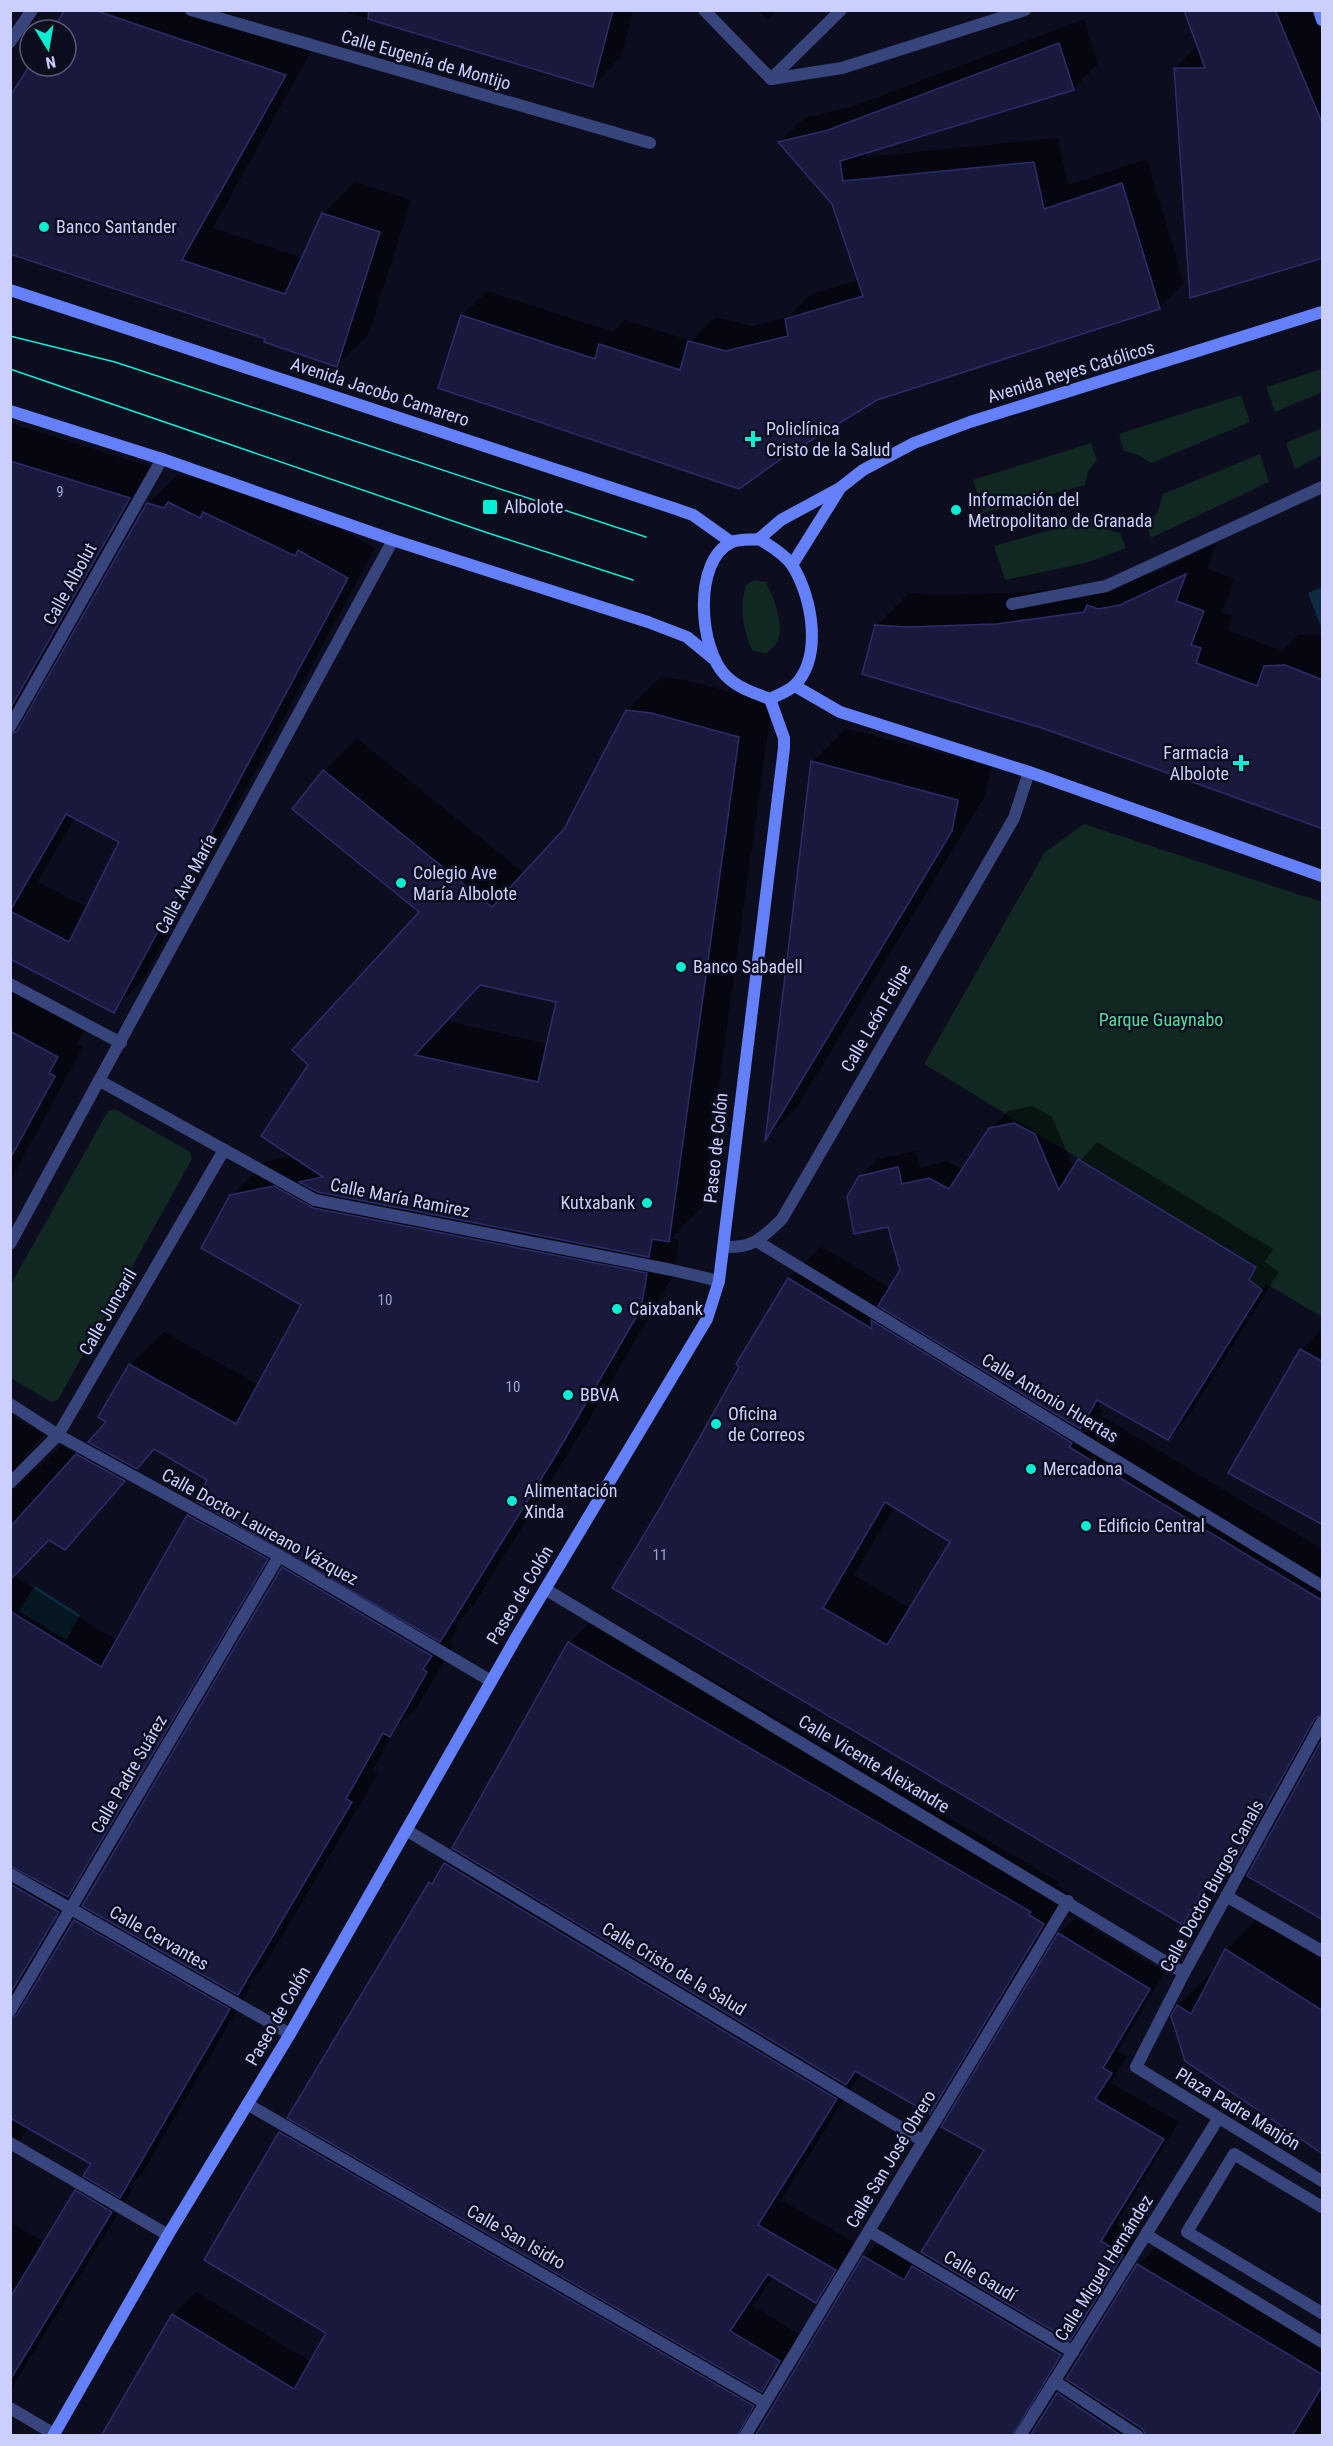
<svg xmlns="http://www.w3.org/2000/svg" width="1333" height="2446" font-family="'Roboto Condensed',sans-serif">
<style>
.green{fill:#102722}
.water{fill:#0d2c41}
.shadow{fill:#0007;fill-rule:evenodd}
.building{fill:#19193e;stroke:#2c2c6a;stroke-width:1.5;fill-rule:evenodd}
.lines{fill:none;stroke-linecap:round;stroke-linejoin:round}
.street{stroke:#38447c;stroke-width:12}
.secondary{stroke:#6480fb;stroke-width:12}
.tram{stroke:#06eed4;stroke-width:1.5}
.poi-dot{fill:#06eed4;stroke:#0c0d1e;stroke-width:2}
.labels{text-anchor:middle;stroke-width:5;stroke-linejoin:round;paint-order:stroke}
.number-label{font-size:15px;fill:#9ea2ce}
.street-label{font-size:18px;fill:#cacffe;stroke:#0c0d1e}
.poi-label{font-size:18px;fill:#cacffe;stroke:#0c0d1e;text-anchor:start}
.park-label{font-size:18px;fill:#59db9f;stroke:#0c0d1e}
</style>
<rect width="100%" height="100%" fill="#0c0d1e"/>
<g class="green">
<path d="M1322,369V392L1275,412L1266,387Z"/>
<path d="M1241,395L1250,422L1151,463L1139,455L1124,451L1119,434Z"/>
<path d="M1322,428V455L1295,469L1286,443Z"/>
<path d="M1091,443L1097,460L1088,471L1085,485L983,513L973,480Z"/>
<path d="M1260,454L1269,482L1151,538L1147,524L1158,511L1163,494Z"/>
<path d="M1093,518L1105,529L1120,533L1126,548L1089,562L1005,580L994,546Z"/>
<path d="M754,580L766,582C774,598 786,627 776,644C774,647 769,651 766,654L752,650C743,628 739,609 746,585Z"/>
<path d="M1084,824L1322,902V1317L1266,1284L1262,1290L1249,1280L1256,1267L924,1064L1045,852Z"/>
<path d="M115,1109L190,1152L192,1159L58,1400L51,1402L11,1378V1284L108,1111Z"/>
</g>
<g class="water">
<path d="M1322,587V626L1321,627L1308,593Z"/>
<path d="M35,1586L80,1615L66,1640L19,1611Z"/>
</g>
<g class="shadow">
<path d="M66,10H220L316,43L213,228L303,258L323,214L355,182L411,200L369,334L337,365L267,338L10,251L66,66V30H54Z"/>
<path d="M339,10H633L621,57L592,86Z"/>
<path d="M758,10H777L767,20Z"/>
<path d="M1185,10H1312L1322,34V257L1175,68L1198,45Z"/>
<path d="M1084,19L1098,64L1073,89L867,152L868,157L1058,138L1068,185L1147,159L1184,283L1159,308L876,399L783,455L462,316L487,291L613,332L625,320L691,341L715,317L752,326L787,318L811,294L859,280L834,203L780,142L804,118L854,106Z"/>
<path d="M10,423L158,469L31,701L34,704L148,504L177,475L193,479L198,474L228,489L233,484L323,527L328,522L375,548L143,980L114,1009L10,956ZM75,817L121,842L88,908L38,882Z"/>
<path d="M1216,543L1208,569L1235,579L1222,612L1233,616L1227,630L1282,651L1299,635H1322V827L876,626L909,593L941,595L1030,592L1113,581L1154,573Z"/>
<path d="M661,677L686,680L772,703L702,1207L671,1239L679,1240L674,1274L587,1423L473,1606L455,1625L458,1628L450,1641L454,1644L417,1708L397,1727L372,1771L378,1774L265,1965L247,1984L251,1986L142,2174L129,2187L133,2189L10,2391V2222L45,2243L76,2191L89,2178L93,2164L28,2127L10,2156V1414L44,1435L24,1456V1463L30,1469L40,1467L61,1445L78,1455L108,1421L130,1365L164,1332L259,1385L304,1304L231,1196L265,1162L294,1156L421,912L294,809L324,771L357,738L525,874L565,830L627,710ZM481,984L557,1001L548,1044L447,1021ZM155,1448L209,1480L202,1503L189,1516L117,1641L14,1576L50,1538L65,1548ZM282,1549L295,1556L283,1568L88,1907L75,1921L30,1996H27L25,1983L80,1889L76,1887L90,1873Z"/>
<path d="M846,728L991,767L985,796L798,1106L767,1137L812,762Z"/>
<path d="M10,987L86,1028L77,1044L83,1047L10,1182Z"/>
<path d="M1032,1106L1052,1117L1074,1168L1097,1142L1273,1249L1265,1262L1279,1272L1186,1420L1168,1438L1102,1401L1098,1407L1103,1410L1100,1415L1322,1549V1728L1264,1834L1230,1865L1215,1891L1183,1923L662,1509L741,1366L738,1364L789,1279L821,1246L890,1288L901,1270L889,1225L860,1177L878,1159L916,1151L920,1168L947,1161L963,1170L990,1129L1008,1111ZM895,1506L952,1541L911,1609L854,1575Z"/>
<path d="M1322,1328V1524L1301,1350Z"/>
<path d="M599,1614L1059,1882L1057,1885L1072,1895L959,2083L929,2113L861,2073L781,2200L859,2245L840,2277L815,2301L774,2275L753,2306L803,2337L786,2366L771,2380L775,2383L761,2418L766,2421L864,2257L887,2234L925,2256L927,2254L986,2150L1059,1934L1076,1918L1165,1972L1118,2051L1127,2056L1111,2083L1179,2122L1116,2224L1138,2238L1079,2329L1083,2331L1035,2417L1041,2421L1058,2394L1071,2380L1068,2378L1139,2265L1161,2242L1322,2337V2436H103L173,2315L196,2292L311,2362L328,2333L280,2133L293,2119L430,1883L459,1850L569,1643Z"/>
<path d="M1258,1918L1322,1959V2152L1178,2006L1210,1974L1213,1976L1226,1950Z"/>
</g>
<g class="building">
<path d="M65,10H94L286,75L182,260L285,294L322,213L380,232L337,367L264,342L265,339L10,254V96L30,65L66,66V30H52Z"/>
<path d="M369,10H613L593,87L368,19Z"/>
<path d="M1184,10H1275L1323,125V258L1190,298L1174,68H1205Z"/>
<path d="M1059,43L1074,90L840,161L843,181L1034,162L1044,209L1122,183L1160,309L877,400L784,457L739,489L438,388L461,315L595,359L599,344L680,370L688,341L726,351L788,336L785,319L863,296L832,204L778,142L828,130Z"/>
<path d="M10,461L130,498L10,709Z"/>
<path d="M168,502L200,518L203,512L295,556L298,550L348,578L114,1013L10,959V911L69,942L119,842L66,814L10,911V735L17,731L147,503L164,508Z"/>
<path d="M1186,574L1176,601L1204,611L1191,645L1201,648L1196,663L1257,686L1264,666L1285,665L1323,680V829L1045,729L862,674L875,625L908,627L997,624L1084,612L1087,605L1098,609L1120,605Z"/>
<path d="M626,710L651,713L739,737L669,1242L652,1239L649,1257L318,1192L299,1182L323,1177L261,1136L308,1065L292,1050L419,912L292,809L323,770L492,907L564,829ZM480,985L556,1002L538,1082L415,1055Z"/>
<path d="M811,761L958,800L952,831L765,1141Z"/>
<path d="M10,1031L58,1057L49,1073L55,1076L10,1159Z"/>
<path d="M1014,1123L1035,1134L1059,1190L1078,1159L1256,1267L1249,1280L1262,1290L1168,1440L1097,1400L1080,1429L878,1306L900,1270L888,1227L854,1234L847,1197L859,1176L898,1167L902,1184L929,1178L949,1189L989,1128Z"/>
<path d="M274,1186L313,1208L647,1273L641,1309L554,1458L440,1642L196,1501L207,1480L154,1449L137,1469L88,1442L106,1422L98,1417L129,1364L236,1424L301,1305L201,1248L230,1195Z"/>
<path d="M788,1278L872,1329L871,1320L1072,1443L1069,1447L1323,1601V1714L1315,1718L1232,1868L1220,1861L1183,1925L612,1588L660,1508L739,1367L736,1364ZM885,1502L950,1542L887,1645L823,1608Z"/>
<path d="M1300,1349L1323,1362V1525L1228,1473Z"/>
<path d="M76,1454L125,1481L65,1550L49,1540L10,1580V1527Z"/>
<path d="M187,1515L268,1559L68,1897L10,1866V1611L101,1667Z"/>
<path d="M282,1567L432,1656L423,1669L427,1672L390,1737L383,1733L346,1799L352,1802L238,1995L82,1906Z"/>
<path d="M568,1642L1031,1912L1029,1915L1044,1924L930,2114L855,2071L846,2085L452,1848Z"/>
<path d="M1323,1738V1920L1247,1876Z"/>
<path d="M444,1863L837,2099L758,2225L836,2270L816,2303L768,2274L730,2331L780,2361L762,2392L287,2118L429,1882L432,1884Z"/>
<path d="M10,1884L59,1912L10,1994Z"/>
<path d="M74,1920L230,2009L120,2198L83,2176L91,2164L10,2118V2019L17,2015Z"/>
<path d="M1058,1933L1150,1989L1103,2068L1112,2073L1095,2099L1164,2139L1101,2241L1123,2255L1070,2341L921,2252L984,2150L941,2127Z"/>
<path d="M1225,1949L1323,2011V2154L1185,2061L1171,2016L1177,2005L1191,2014Z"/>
<path d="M279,2132L754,2406L737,2436H101L172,2314L294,2389L326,2333L204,2260Z"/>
<path d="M75,2190L112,2212L10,2380V2298Z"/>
<path d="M863,2256L904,2280L912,2266L1061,2355L1012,2436H755Z"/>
<path d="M1137,2264L1323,2375V2385L1292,2436H1146L1143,2429L1066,2379Z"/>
<path d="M1057,2393L1122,2436H1030Z"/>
</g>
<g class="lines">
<g class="street">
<path d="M191,10L650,143"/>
<path d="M704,10L771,79"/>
<path d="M10,42L32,10"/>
<path d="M771,79L842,68L1025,10"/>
<path d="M771,79L841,10"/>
<path d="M1012,604L1106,586L1322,487"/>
<path d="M10,727L162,459"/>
<path d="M10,984L121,1043"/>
<path d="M100,1081L315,1200L672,1270L719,1281"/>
<path d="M758,1242L1322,1586"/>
<path d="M10,1244L393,540"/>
<path d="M723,1247C754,1248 761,1239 782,1219L1014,818L1029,772"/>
<path d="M10,1404L58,1435L279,1556L491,1681"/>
<path d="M10,1483L58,1435L224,1150"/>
<path d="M545,1589L1184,1973"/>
<path d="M1322,1722L1184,1973L1136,2067L1322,2181"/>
<path d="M406,1830L923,2141"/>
<path d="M10,1874L290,2034"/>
<path d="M1226,1896L1322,1951"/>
<path d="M10,2011L279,1556"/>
<path d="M247,2104L765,2403"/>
<path d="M10,2143L168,2235"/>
<path d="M1322,2207L1234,2154L1187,2232L1322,2313"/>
<path d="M869,2231L1073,2352"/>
<path d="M1147,2235L1322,2342"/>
<path d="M1054,2381L1138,2436"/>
<path d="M10,2408L54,2434"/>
<path d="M745,2436L1068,1901"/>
<path d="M1020,2436L1218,2119"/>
</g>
<g class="secondary">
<path d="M1319,10L1322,20"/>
<path d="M10,290L676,509L693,515L731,542"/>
<path d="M10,411L162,459L393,540L648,622L687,637L715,660"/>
<path d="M759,539L781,520L840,488L863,470L914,443L970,422L1322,312"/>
<path d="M759,539C771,546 784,554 792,565C812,596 823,656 795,685C789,691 778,695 770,699C754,693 738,688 726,676C699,650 692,560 732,542C739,539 751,540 759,539Z"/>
<path d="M792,565L839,490"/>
<path d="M795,686L840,712L1029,772L1322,876"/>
<path d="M53,2436L168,2235L290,2034L517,1636L707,1319L719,1281L784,748V738L770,699"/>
</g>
<g class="tram">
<path d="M10,336L115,362L646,537"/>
<path d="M10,369L485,532L633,580"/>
</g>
</g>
<g class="poi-dot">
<circle cx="44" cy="227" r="6"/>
<path d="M750 430h6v6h6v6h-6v6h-6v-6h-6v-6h6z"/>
<rect x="482" y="499" width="16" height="16" rx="3"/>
<circle cx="956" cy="510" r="6"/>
<path d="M1238 754h6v6h6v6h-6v6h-6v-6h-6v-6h6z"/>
<circle cx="401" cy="883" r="6"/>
<circle cx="681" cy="967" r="6"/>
<circle cx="647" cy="1203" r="6"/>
<circle cx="617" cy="1309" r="6"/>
<circle cx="568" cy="1395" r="6"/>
<circle cx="716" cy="1424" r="6"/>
<circle cx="1031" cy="1469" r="6"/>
<circle cx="512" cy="1501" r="6"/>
<circle cx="1086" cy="1526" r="6"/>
</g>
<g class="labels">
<g class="number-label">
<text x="60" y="497">9</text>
<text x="385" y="1305">10</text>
<text x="513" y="1392">10</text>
<text x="660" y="1560">11</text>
</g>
<g class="street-label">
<text transform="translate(426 60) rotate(16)" y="6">Calle Eugenía de Montijo</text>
<text transform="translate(1071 372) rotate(-17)" y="6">Avenida Reyes Católicos</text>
<text transform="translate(380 392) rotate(18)" y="6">Avenida Jacobo Camarero</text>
<text transform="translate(70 584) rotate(-61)" y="6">Calle Albolut</text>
<text transform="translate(186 884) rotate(-62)" y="6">Calle Ave María</text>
<text transform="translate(876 1018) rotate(-60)" y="6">Calle León Felipe</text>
<text transform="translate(716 1148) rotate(-84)" y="6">Paseo de Colón</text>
<text transform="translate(400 1198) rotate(11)" y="6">Calle María Ramirez</text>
<text transform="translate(108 1312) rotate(-60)" y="6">Calle Juncaril</text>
<text transform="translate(1050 1398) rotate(31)" y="6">Calle Antonio Huertas</text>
<text transform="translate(260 1527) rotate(29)" y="6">Calle Doctor Laureano Vázquez</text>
<text transform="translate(520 1595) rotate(-59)" y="6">Paseo de Colón</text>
<text transform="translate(874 1764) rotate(31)" y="6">Calle Vicente Aleixandre</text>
<text transform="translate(129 1774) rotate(-60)" y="6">Calle Padre Suárez</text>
<text transform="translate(1212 1886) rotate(-61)" y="6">Calle Doctor Burgos Canals</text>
<text transform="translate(159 1938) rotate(30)" y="6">Calle Cervantes</text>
<text transform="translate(674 1969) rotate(31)" y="6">Calle Cristo de la Salud</text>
<text transform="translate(278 2016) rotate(-60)" y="6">Paseo de Colón</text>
<text transform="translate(1238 2109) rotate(31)" y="6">Plaza Padre Manjón</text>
<text transform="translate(891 2159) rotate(-59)" y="6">Calle San José Obrero</text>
<text transform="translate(516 2237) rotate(30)" y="6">Calle San Isidro</text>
<text transform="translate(1104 2268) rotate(-58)" y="6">Calle Miguel Hernández</text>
<text transform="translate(980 2276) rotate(31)" y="6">Calle Gaudí</text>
</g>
<g class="poi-label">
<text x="56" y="233">Banco Santander</text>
<text x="766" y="435">Policlínica<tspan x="766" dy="21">Cristo de la Salud</tspan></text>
<text x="968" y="506">Información del<tspan x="968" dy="21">Metropolitano de Granada</tspan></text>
<text x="504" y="513">Albolote</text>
<text x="1229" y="759" text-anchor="end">Farmacia<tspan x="1229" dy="21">Albolote</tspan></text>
<text x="413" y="879">Colegio Ave<tspan x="413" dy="21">María Albolote</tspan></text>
<text x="693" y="973">Banco Sabadell</text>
<text x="635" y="1209" text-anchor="end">Kutxabank</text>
<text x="629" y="1315">Caixabank</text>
<text x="580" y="1401">BBVA</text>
<text x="728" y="1420">Oficina<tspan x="728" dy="21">de Correos</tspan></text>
<text x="1043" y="1475">Mercadona</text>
<text x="524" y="1497">Alimentación<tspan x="524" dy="21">Xinda</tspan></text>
<text x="1098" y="1532">Edificio Central</text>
</g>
<g class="park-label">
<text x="1161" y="1026">Parque Guaynabo</text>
</g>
</g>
<rect width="1333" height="2446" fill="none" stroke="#cacffe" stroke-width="24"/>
<g transform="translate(48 48) rotate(169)"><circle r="28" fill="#0c0d1e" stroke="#585b78" stroke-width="1.5"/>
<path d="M0-4.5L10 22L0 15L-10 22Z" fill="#06eed4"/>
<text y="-9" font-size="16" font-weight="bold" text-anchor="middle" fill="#cacffe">N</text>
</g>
</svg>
